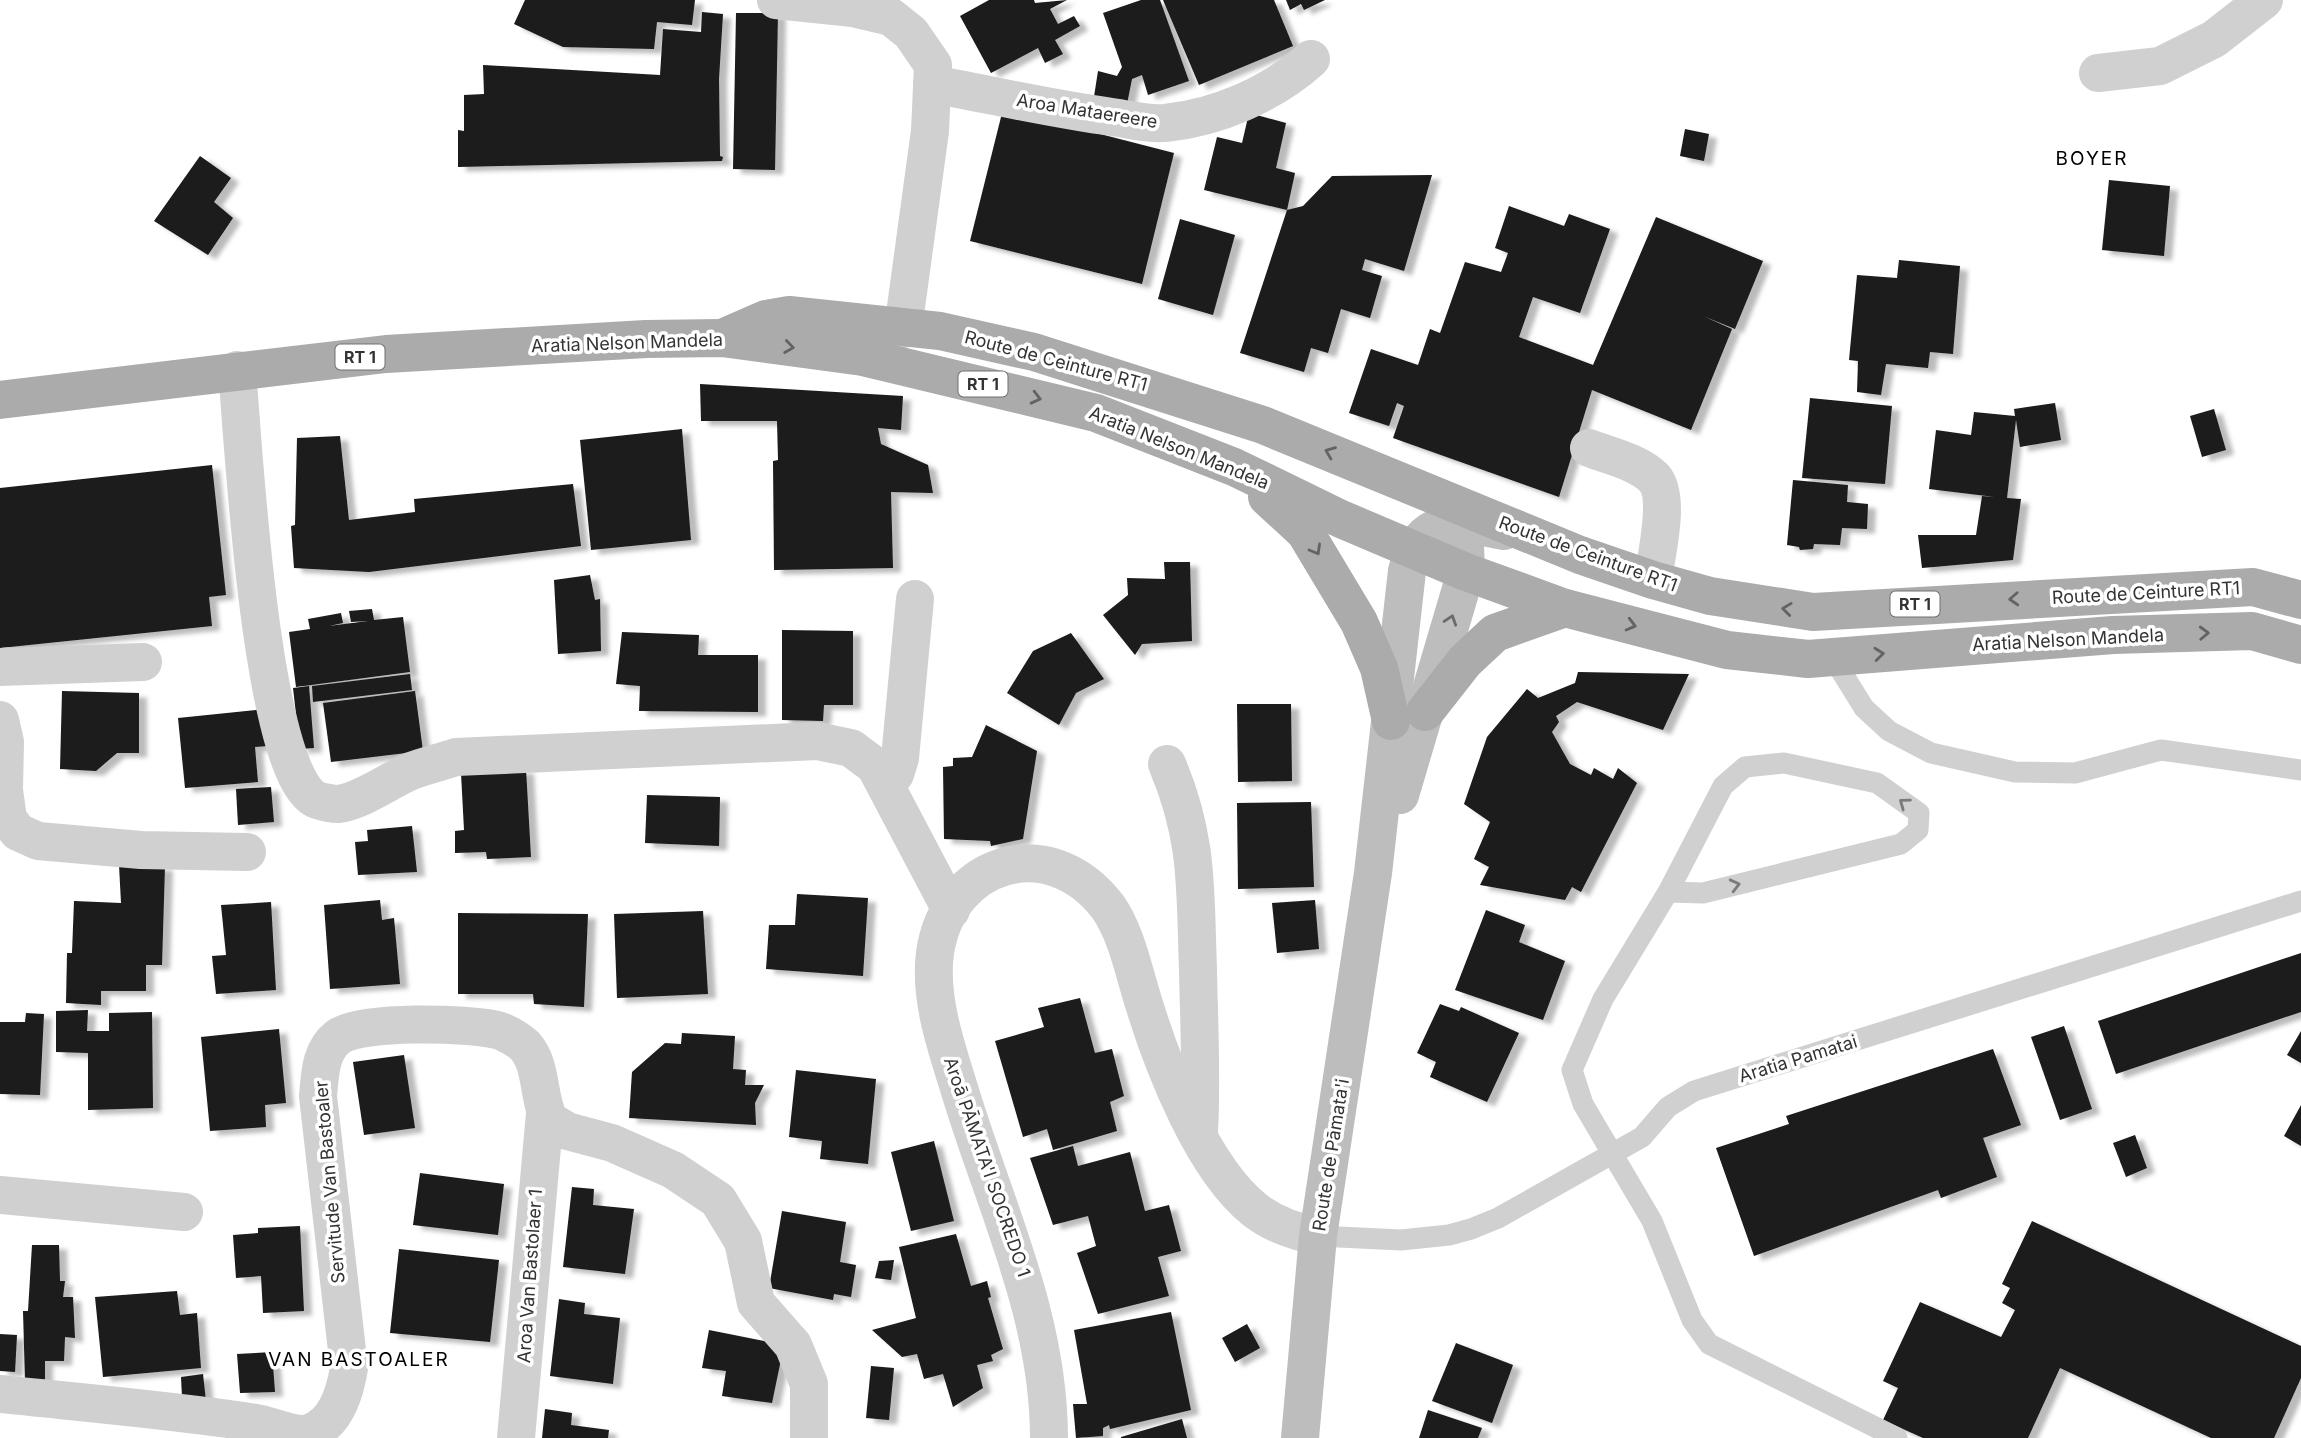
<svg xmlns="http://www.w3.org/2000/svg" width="2301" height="1438" font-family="Inter,sans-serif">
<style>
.building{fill:#1a1a1a;filter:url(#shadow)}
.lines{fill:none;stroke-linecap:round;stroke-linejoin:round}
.service{stroke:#d0d0d0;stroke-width:21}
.minor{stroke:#d0d0d0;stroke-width:38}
.secondary{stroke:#bdbdbd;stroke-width:38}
.primary{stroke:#ababab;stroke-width:38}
.oneway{stroke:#636363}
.oneway2{stroke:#6a6a6a}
.oneway3{stroke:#7a7a7a}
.labels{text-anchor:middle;stroke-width:7;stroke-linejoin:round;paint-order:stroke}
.shield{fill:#fff;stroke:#707070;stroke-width:2}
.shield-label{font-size:16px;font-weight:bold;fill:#333}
.street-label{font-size:18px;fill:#333;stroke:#fff}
.neighbourhood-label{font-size:19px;letter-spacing:2px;fill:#000;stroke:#fff}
</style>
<defs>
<filter id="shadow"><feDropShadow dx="8" dy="4.5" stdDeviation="2" flood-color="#0004"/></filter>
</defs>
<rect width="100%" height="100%" fill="#fff"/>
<g class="building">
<path d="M525,0H695L692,25L657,22L654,49L563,47L514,24Z"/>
<path d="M989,0H1034L1035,3L1067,0L1050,9L1058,24L1074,16L1080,26L1055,40L1063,54L1045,63L1038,48L991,73L960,16Z"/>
<path d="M1141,0H1160L1189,81L1148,95L1142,75L1132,79L1126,109L1093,103L1098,71L1117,76L1122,67L1103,13Z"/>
<path d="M1163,0H1274L1293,46L1199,85Z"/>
<path d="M1286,0H1325L1304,10L1301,4L1290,10Z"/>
<path d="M702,12L723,14L719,79L720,156L723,157L722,161L458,167V130L464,131V95L484,94L483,65L660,75L663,29L701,32Z"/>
<path d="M736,13H778L775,170L733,169Z"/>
<path d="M1003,109L1174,153L1142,284L970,241Z"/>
<path d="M1249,113L1286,123L1276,168L1295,173L1287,210L1204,190L1217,137L1242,143Z"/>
<path d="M1685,129L1709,134L1704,161L1680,156Z"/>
<path d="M200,156L231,178L214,202L233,218L208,255L154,221Z"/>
<path d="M1432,175L1404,271L1365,259L1362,270L1382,276L1370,318L1341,309L1328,353L1311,348L1304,372L1240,353L1287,210L1303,206L1332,176Z"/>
<path d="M2109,180L2170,186L2164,256L2102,250Z"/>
<path d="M1509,206L1564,226L1569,214L1610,229L1580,313L1533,297L1519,337L1593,365L1656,217L1763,261L1735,329L1703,316L1732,329L1691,430L1592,390L1559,497L1393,438L1404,406L1397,403L1389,426L1349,413L1371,349L1418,365L1430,329L1440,333L1465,262L1501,272L1508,253L1495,248Z"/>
<path d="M1180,219L1235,235L1213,315L1158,299Z"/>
<path d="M1899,260L1960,266L1953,354L1930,352L1928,368L1886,364L1881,395L1857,392L1858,361L1849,360L1857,275L1897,278Z"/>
<path d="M700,384L903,396L901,430L878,428L881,444L928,465L933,493L891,492L893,568L774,570L773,461L778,460L777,421H701Z"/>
<path d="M1810,398L1892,406L1885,484L1802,478Z"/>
<path d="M2055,403L2061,440L2020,447L2016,420L2007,498L2021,499L2013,560L1922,568L1918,535H1976L1982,496L1995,497L1929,489L1936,430L1971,435L1974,412L2015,416L2014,409Z"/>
<path d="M2214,409L2226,450L2202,457L2190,416Z"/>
<path d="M682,429L691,540L591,550L580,440Z"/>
<path d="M340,436L349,520L415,512L414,499L573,484L581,546L369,572L294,568L291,526L295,525L297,438Z"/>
<path d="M212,465L226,595L209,597L212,626L0,648V488Z"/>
<path d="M1793,480L1848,485L1847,502L1868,504L1867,529L1842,528L1840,545L1814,544L1813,549L1800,550L1799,547L1787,545Z"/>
<path d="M1164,562H1190L1192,641L1142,644L1135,655L1103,615L1128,595L1127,578L1165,579Z"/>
<path d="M590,575L595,600L600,599L601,651L558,654L554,580Z"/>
<path d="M372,609L374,620L403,617L410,672L296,687L289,632L310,629L308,619L341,613L343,623L329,626L368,621L351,622L349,611Z"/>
<path d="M782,630L853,631V705H824L823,721L782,720Z"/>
<path d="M622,632L699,635L698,655H758V712L639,711L640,686L616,684Z"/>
<path d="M1071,633L1104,679L1076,693L1059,725L1007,693L1033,651Z"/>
<path d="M1578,672L1689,674L1663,730L1577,702L1556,716L1559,722L1552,732L1570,764L1591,775L1594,768L1613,779L1618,768L1637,783L1581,892L1572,887L1565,900L1480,885L1489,867L1474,859L1490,822L1464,804L1487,737L1527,689L1538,698L1575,683Z"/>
<path d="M410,674L412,690L313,702L312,686Z"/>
<path d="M309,686L314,748L300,749L293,688Z"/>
<path d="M62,691L139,693V753H117L96,771L60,769Z"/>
<path d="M415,691L423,751L331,762L323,703Z"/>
<path d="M1237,704H1291L1292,781L1238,782Z"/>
<path d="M265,709L268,746L255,747L258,782L185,788L178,718Z"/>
<path d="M986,725L1037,751L1023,839L991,846L990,841L944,839L943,767L953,766V758L972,757Z"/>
<path d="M526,769L531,857L487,859L486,852L455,853V831L464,830L461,773Z"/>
<path d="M271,787L274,822L238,825L236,789Z"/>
<path d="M647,795L720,797L719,846L645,843Z"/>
<path d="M1311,802L1314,887L1238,889L1237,803Z"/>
<path d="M412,826L417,872L358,875L355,842L368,841L367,830Z"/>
<path d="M119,865L165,866L162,965H146V991H101V1005L66,1003L67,953H72L74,901L121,903Z"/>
<path d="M797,894L868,898L863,976L766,969L769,925H795Z"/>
<path d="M380,900L382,920L394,918L400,984L330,989L324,905Z"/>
<path d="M1315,900L1319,949L1277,953L1272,903Z"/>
<path d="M271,902L276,990L216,994L212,956L226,955L221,905Z"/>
<path d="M1486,910L1525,925L1519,942L1565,961L1543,1020L1455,990Z"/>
<path d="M703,911L708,994L617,998L614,914Z"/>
<path d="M458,913L588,914L584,1007L534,1004L533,994H458Z"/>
<path d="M2301,953V1012L2116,1074L2098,1021Z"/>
<path d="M1080,998L1095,1053L1112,1049L1124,1096L1110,1102L1117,1131L1053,1150L1047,1129L1023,1137L995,1041L1044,1027L1038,1008Z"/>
<path d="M1440,1004L1459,1011L1461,1007L1519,1033L1487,1102L1430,1077L1436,1062L1417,1053Z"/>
<path d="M88,1010L87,1031H109V1013L152,1012L153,1108L88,1110V1053L56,1052V1011Z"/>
<path d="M26,1013L44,1014L40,1095L0,1094V1022H25Z"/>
<path d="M2064,1026L2092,1109L2060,1120L2031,1037Z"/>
<path d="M279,1029L286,1103L265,1105L266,1127L210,1131L201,1037Z"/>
<path d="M2301,1031V1063L2287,1055Z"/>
<path d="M682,1033L735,1036L733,1069L746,1070L745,1085H764L755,1103L756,1125L629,1118L632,1072L665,1043L681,1044Z"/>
<path d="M1993,1049L2021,1125L1983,1138L1997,1177L1941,1198L1938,1190L1754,1256L1716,1148L1789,1124L1786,1116Z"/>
<path d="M404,1055L415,1128L364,1135L353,1062Z"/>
<path d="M796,1070L876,1079L868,1164L820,1159L822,1141L789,1137Z"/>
<path d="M2301,1105V1146L2284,1136Z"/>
<path d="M2135,1135L2147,1168L2126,1177L2113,1143Z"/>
<path d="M934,1141L954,1221L911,1231L891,1152Z"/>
<path d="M1073,1146L1078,1166L1130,1152L1145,1211L1169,1205L1181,1251L1158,1257L1169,1296L1098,1314L1077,1253L1096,1246L1088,1216L1053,1225L1030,1158Z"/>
<path d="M420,1173L504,1184L498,1235L413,1225Z"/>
<path d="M572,1187L594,1189L593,1205L634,1209L625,1274L563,1267Z"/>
<path d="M782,1211L846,1222L840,1262L856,1265L851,1297L834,1294L833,1300L769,1288Z"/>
<path d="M2032,1221L2301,1346V1378L2274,1438H2211L2060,1368L2028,1438H1923L1883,1420L1898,1388L1883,1381L1920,1302L2001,1337L2015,1310L2002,1303L2010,1288L2002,1284Z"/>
<path d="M300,1226L304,1311L263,1313L261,1276L236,1278L233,1235L258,1233V1228Z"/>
<path d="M956,1234L971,1286L987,1281L991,1297L988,1298L1003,1349L991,1355L993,1361L977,1365L983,1388L953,1407L943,1374L924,1379L917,1354L902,1357L872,1330L916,1318L899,1247Z"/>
<path d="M32,1245H59L60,1281H65L63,1297H73L75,1338L65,1337L64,1361H45V1382L25,1381L23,1311H28Z"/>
<path d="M399,1249L499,1260L490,1342L390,1333Z"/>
<path d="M894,1260L891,1280L875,1278L879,1261Z"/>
<path d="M177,1291L180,1315L197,1313L201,1368L103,1377L95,1297Z"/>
<path d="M559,1299L585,1303L584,1314L620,1318L613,1384L550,1376Z"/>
<path d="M1171,1312L1191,1410L1110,1429L1109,1425L1103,1428V1436L1076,1438L1073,1404H1087L1074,1330Z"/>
<path d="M1247,1324L1260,1348L1235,1362L1222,1338Z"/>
<path d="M709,1330L784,1345L772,1403L722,1396L726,1371L702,1368Z"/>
<path d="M0,1334L17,1335L15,1372L0,1371Z"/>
<path d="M1456,1343L1513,1365L1492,1423L1432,1401Z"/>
<path d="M272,1352L275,1392L240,1393L237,1354Z"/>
<path d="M871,1366L894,1368L889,1420L866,1418Z"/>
<path d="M203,1374L206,1401L182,1397L181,1377Z"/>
<path d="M545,1409L572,1413L571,1425L609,1430L608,1438H542Z"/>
<path d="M1428,1410L1482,1428L1478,1438H1419Z"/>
<path d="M1182,1419L1187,1438H1121V1437Z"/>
</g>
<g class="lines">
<g class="service">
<path d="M1833,658L1864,708L1889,731L1931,753L2015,772L2075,773L2161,750L2301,770"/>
<path d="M1668,892L1703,893L1901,844L1918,830L1919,813L1877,783L1784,763L1745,767L1723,786L1668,892L1603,999L1572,1070L1583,1104L1652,1221L1692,1320L1709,1344L1897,1438"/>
<path d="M1318,1236L1401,1240L1449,1235L1471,1229L1498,1218L1642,1137L1668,1107L1694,1091L2301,901"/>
</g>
<g class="minor">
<path d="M776,0L853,8L891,17L911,33L933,65L930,131L903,329"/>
<path d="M2098,73L2160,66L2214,39L2264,0"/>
<path d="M932,84C992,95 1052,109 1112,117C1129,119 1149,125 1165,123C1217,118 1272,94 1311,59"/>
<path d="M237,370C243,436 260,777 317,800C322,802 333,804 338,804C360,802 390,780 411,771C425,766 441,762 456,757L817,741L851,748L875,766L951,910"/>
<path d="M1589,448C1610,456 1638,462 1654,478C1671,497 1656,555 1653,580"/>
<path d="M0,667L143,662"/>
<path d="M0,720L5,742L4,790L8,819L18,832L38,841L141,850L247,852"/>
<path d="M1167,764C1199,839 1195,891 1198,970C1199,1024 1202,1078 1199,1132"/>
<path d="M887,784L895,774L900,758L915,599"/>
<path d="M0,1195L184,1212"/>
<path d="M0,1394C86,1403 171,1410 256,1423C271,1425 295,1437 309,1433C336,1424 345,1393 349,1368L318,1096C320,1075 320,1051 338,1037C361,1020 469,1023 497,1030C505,1032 519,1040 525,1046C543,1066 537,1098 550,1121L567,1131L612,1143L673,1170L718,1200L743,1241L756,1303L793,1345L809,1384V1438"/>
<path d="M516,1438L545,1113"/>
<path d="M1049,1438C1049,1314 994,1205 959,1088C946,1046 929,998 935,953C948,861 1050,830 1108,907C1127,934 1134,973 1144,1004C1163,1066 1203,1169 1255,1210C1273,1224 1296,1232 1318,1236"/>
</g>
<g class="secondary">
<path d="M1400,795L1466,572L1465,545L1462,540"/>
<path d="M1300,1438L1318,1236L1373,873L1407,571C1421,513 1456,522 1504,531"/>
</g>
<g class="primary">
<path d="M727,336L766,319L789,315L940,331L1034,352L1263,425L1580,555L1653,580L1710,596L1813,612L2253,587L2301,600"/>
<path d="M0,400L386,354L646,339L722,338L863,357L1096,413L1234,467L1341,519L1466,572L1565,608L1727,650L1808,659L2113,635L2252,631L2301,645"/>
<path d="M1267,497L1305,532L1359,622L1379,668L1391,721"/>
<path d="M1425,712L1465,661L1495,633L1565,608"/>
</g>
</g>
<defs><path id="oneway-chevron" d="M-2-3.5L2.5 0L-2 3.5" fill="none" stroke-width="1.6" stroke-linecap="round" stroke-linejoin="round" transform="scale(1.75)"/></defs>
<g class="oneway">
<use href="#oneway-chevron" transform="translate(789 347) rotate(8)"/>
<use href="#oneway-chevron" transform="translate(1036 398) rotate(14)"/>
<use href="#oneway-chevron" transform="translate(1330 452) rotate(-158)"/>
<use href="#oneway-chevron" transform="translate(1316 550) rotate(60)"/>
<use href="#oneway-chevron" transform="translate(2014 599) rotate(177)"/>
<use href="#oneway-chevron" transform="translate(1787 609) rotate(-173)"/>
<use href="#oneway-chevron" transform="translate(1631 625) rotate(15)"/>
<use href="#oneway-chevron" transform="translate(2204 633) rotate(-2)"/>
<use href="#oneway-chevron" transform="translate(1879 654) rotate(-6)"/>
</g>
<use class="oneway2" href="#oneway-chevron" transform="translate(1451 620) rotate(-72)"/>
<g class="oneway3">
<use href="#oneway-chevron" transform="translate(1904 803) rotate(-144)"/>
<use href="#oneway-chevron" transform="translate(1735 885) rotate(-14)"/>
</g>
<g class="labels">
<g class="shield">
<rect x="335.5" y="344.5" width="49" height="25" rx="5"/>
<rect x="958.5" y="371.5" width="49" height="25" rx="5"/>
<rect x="1890.5" y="591.5" width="49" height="25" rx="5"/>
</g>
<g class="shield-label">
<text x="360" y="363">RT 1</text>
<text x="983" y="390">RT 1</text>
<text x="1915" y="610">RT 1</text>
</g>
<g class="street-label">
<text transform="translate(1087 111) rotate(9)" y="6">Aroa Mataereere</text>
<text transform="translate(627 343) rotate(-2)" y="6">Aratia Nelson Mandela</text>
<text transform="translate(1056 361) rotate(15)" y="6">Route de Ceinture RT1</text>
<text transform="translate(1179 448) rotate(22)" y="6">Aratia Nelson Mandela</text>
<text transform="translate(1588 554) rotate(20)" y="6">Route de Ceinture RT1</text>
<text transform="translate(2146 593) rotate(-3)" y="6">Route de Ceinture RT1</text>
<text transform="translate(2068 640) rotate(-3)" y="6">Aratia Nelson Mandela</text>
<text transform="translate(1798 1059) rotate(-17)" y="6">Aratia Pamatai</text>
<text transform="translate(1331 1155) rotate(-81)" y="6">Route de Pāmata'i</text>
<text transform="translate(987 1167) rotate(71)" y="6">Aroā PĀMATA'I SOCREDO 1</text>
<text transform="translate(330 1182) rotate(-95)" y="6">Servitude Van Bastoaler</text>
<text transform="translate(530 1276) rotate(-86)" y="6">Aroa Van Bastolaer 1</text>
</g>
<g class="neighbourhood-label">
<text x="2092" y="165">BOYER</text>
<text x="359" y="1366">VAN BASTOALER</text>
</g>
</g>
</svg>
